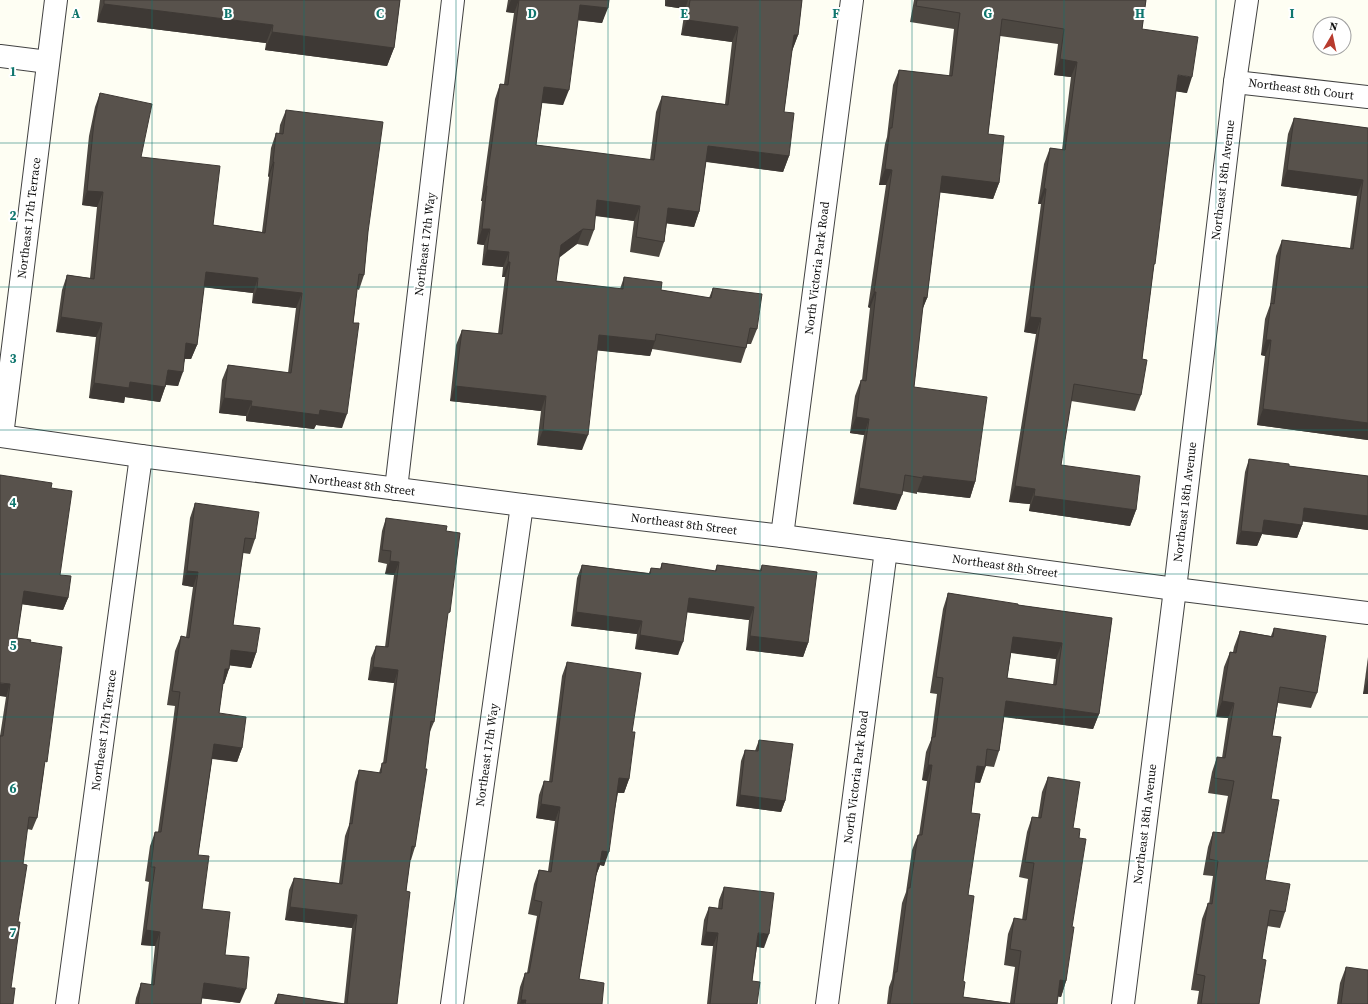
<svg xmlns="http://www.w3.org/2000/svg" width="1368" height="1004" font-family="'Source Serif 4',serif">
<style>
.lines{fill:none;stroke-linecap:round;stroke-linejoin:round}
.minor-casing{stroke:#424242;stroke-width:24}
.minor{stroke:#fff;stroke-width:22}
.wall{fill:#4c4741;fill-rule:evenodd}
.shaded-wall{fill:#3e3935}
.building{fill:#58524c;stroke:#3e3935;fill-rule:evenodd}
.grid{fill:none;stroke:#0f766e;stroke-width:1;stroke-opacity:0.55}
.labels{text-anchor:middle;stroke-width:4;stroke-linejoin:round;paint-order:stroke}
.street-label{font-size:12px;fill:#0f0f0f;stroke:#fff}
.grid-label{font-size:13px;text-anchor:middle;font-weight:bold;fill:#0f766e;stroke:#fff;stroke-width:4;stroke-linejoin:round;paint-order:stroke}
</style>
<rect width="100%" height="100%" fill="#fefef3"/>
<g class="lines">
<defs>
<g id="minor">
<path d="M0,56L48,62"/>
<path d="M1235,82L1368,97"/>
<path d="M0,436L141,456L522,505L782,536L1175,589L1368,613"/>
<path d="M2,436L56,0"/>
<path d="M396,489L453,0"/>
<path d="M782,536L852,0"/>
<path d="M67,1004L141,456"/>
<path d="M452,1004L522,505"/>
<path d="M827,1004L886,550"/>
<path d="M1123,1004L1175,589L1235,82L1247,0"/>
</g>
</defs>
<use href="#minor" class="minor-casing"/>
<use href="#minor" class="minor"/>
</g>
<g class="wall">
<path d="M100,0H400L394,48L387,66L265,50L266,43L97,22Z"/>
<path d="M508,0H609L602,23L578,20L563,105L542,103L536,145L650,160L656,112L662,96L725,104L732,42L681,35L685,9L665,6V0H802L798,35L792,51V50L784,112L789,156L783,172L706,162L699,212L694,227L667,223L664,242L659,257L630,252L634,221L595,216L594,230L588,246L577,244L559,257L556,281L620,289L624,277L661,290L709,298L713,288L757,329L751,344H747L746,348L741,363L652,349L650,356L597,350L582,450L537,445L541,411L450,401L456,345L462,330L498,334L505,277H502L503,267L482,265L484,245L477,244L482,201H481L495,99L500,84H504L514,13L506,12Z"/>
<path d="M914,0H1146L1142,29L1187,93L1176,91L1142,359L1141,395L1135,411L1071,401L1061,465L1136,510L1130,526L1029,511L1030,504L1009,502L1036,334L1024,332L1041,204H1038L1044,164L1050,148L1062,150L1071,77L1054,75L1058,44L1000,36L988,134L999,183L993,199L940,192L927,298L922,310L914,387L975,482L970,498L917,492V494L902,491L896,510L853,504L864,435L850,433L855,396L861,380H862L870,308L868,307L886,185H879L885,144L887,137L893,85L899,70L949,76L954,29L910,22Z"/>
<path d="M100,93L141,157L213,225L262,232L269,177L268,176L271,148L276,133L279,134L280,125L286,110L368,232L364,275L359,290L357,289L342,428L316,425L314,429L246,421V416L219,413L222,380L228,365L288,373L296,308L252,303L253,293L204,287L197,345L191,359H185L178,386L166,385L160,402L125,397L124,403L89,398L96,337L56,332L62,290L67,275L90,278L97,207L82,205L89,136L95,107Z"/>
<path d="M1294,118L1368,128V440L1257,425L1265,356L1261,355L1265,319L1270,305L1276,256L1282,240L1350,248L1357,196L1281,186L1288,134Z"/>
<path d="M1249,459L1289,466L1368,476V530L1302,521V525L1297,538L1262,534L1257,546L1236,544L1245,472Z"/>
<path d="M0,475L51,488L60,575L68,598L63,610L22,604L17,638L30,642L44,770L37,818L32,830L27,829L0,1004V736L6,697Z"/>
<path d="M195,503L255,539L250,554L243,553L233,625L256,653L251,668L230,665L224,684H223L219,713L242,748L237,762L212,759L198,855L202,909L225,955L240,1003L202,998L201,1004H135L136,998L141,983L151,985L155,946L141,945L149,882L145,881L150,846L155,832H158L169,753L175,706L167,705L175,651L181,636L186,637L193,587L182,585L190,518Z"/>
<path d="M386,518L446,531L447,620L434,722L429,734L415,847L411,860H410L406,891L397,1004H274L278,994L344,1004L352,928L285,920L289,890L294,878L339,883L345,836L349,825L355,782L359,770L379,773L382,763H383L394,683L368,680L371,658L376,646L385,647L394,575L385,574L387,564L378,562L382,531Z"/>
<path d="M662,563L715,571L717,565L760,570L762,565L808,643L803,657L746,650L749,620L687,612L678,655L635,649L637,634L571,626L577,578L582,565L649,573L651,568L660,569Z"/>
<path d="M948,593L1018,605L1112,618L1099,714L1093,729L1004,717L999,751L994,767L986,766L980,783L975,782L971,813L968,895L963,981V997L1010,1003L1015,967L1004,965L1008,934L1014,918L1022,920L1028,879L1019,877L1027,832L1032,817L1038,818L1042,792L1048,777L1073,828L1079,838L1066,981L1061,997L1058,996L1057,1004H887L889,987L892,979L902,903L906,892L912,850L918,835H919L927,781L922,780L926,752L931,740L937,694L930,693L943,609ZM1011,653L1056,659L1053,685L1007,678Z"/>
<path d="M1274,628L1317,693L1311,708L1278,703L1272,736L1271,799L1265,880L1285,912L1280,928L1267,926L1262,959L1259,1004H1197L1199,991L1191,990L1202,919L1208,903L1209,904L1213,876L1203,875L1208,847L1213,832L1221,833L1228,796L1208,793L1212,772L1217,757L1222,758L1228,718L1216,717L1224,667L1230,652H1233L1234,647L1240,631L1271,636Z"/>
<path d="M1368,657V694H1363Z"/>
<path d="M567,662L632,732L629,779L624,793H618L604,866L600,865L596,876L579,979L602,1004H517L520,987L525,973H527L537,916L528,914L534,884L539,870L548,871L555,821L536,818L539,795L544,781L549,782L562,676Z"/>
<path d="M759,740L785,801L781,812L736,806L741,761L745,750L755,751Z"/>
<path d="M724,887L764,948L757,947L752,981L757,1004H707L713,946L701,945L704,920L709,907L718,908L719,900Z"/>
<path d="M1346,967L1368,1004H1337L1340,983Z"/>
</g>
<g class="shaded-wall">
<path d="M511,0H519L514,13L506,12Z"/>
<path d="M667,0H688L685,9L665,6Z"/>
<path d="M104,4L273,25L266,43L97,22Z"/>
<path d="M580,5L608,8L602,23L575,20Z"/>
<path d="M687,20L738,27L732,42L681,35Z"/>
<path d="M272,32L394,48L387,66L265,50Z"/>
<path d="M794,35H798L792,51L788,50Z"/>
<path d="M1060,59L1077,62L1071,77L1054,75Z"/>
<path d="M1178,75L1192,77L1187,93L1173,91Z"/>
<path d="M544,87L569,90L563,105L538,102Z"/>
<path d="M708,146L789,156L783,172L702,161Z"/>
<path d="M273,162H274L269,177L268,176Z"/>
<path d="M885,169L892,170L886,185H879Z"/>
<path d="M1287,170L1363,180L1357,196L1281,186Z"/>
<path d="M942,176L999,183L993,199L936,192Z"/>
<path d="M486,186H487L482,201H481Z"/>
<path d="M1044,188L1046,189L1041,204H1038Z"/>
<path d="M87,191L103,192L97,207L82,205Z"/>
<path d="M597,200L640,206L634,221L592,215Z"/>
<path d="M668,208L699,212L694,227L663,223Z"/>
<path d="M482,229H490L484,245L477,244Z"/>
<path d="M583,229L577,244L555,261L561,245Z"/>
<path d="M487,250L509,252L503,267L482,265Z"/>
<path d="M508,262H510L505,277H502Z"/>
<path d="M206,272L258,278L253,293L201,287Z"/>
<path d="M257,288L302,293L296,308L252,303Z"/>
<path d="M874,292H876L870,308L868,307Z"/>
<path d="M924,297L927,298L921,313Z"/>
<path d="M61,317L102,323L96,337L56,332Z"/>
<path d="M1030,317L1041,318L1036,334L1024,332Z"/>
<path d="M599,335L655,341L650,356L593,350Z"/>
<path d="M1266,340H1271L1265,356L1261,355Z"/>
<path d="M186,343L197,345L191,359L181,358Z"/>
<path d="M168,370L183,372L178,386L162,384Z"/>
<path d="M130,382L165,387L160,402L125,397L124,403L89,398L94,383Z"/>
<path d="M455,386L546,396L541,411L450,401Z"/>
<path d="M224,398L252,401L246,416L219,413Z"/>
<path d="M251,406L320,410L347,414L342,428L316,425L314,429L246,421Z"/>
<path d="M1263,409L1368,423V440L1257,425Z"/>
<path d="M856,417L869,419L864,435L850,433Z"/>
<path d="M543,430L588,435L582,450L537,445Z"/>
<path d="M923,476L975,482L970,498L917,492Z"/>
<path d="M1015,486L1035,489L1030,504L1009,502Z"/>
<path d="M859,488L902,495L896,510L853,504Z"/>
<path d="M1034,496L1136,510L1130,526L1029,511Z"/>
<path d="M1304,508L1368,516V530L1299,521Z"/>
<path d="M1264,520L1302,525L1297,538L1262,534L1257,546L1236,544L1241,531Z"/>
<path d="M390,561L399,562L394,575L385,574Z"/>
<path d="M187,571L198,572L193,587L182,585Z"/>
<path d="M24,591L68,598L63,610L20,604Z"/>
<path d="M689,598L754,607L749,620L684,612Z"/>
<path d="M576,612L642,621L637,634L571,626Z"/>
<path d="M640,635L683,642L678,655L635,649Z"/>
<path d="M750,636L808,643L803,657L746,650Z"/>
<path d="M1013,637L1062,643L1056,659L1008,652Z"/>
<path d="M231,650L256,653L251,668L226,665Z"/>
<path d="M373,667L398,670L394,683L368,680Z"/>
<path d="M225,669H229L224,684L220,683Z"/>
<path d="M1368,679V694H1363Z"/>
<path d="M0,683L10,684L6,697L0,696Z"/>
<path d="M1006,701L1099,714L1093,729L1000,716Z"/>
<path d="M1222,701L1234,703L1228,718L1216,717Z"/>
<path d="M214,744L242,748L237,762L209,758Z"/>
<path d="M928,765H932L927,781L922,780Z"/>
<path d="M977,766L985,767L980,783L971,782Z"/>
<path d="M619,778L629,779L624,793L614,792Z"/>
<path d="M740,795L785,801L781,812L736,806Z"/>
<path d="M541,804L560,807L555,821L536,818Z"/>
<path d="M602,851L609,852L604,866L600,865L595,878L593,877Z"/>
<path d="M290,907L357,915L352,928L285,920Z"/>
<path d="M146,930L160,932L155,946L141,945Z"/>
<path d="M706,932L718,933L713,946L701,945Z"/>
<path d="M758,933L769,934L764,948L754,946Z"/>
<path d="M1060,980L1066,981L1061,997L1054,996Z"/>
<path d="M204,983L246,989L240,1003L199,998Z"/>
<path d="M521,1000H526L524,1004H520Z"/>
</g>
<g class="building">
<path d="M104,0H400L394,48L272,32L273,25L104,4Z"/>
<path d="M519,0H609L608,8L580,5L569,90L544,87L536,145L654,160L662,96L728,105L738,27L687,20L690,0H802L798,35H794L784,112L794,113L789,156L708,146L699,212L668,208L664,242L636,237L640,206L597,200L594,230L583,229L561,245L556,281L623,289L624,277L662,282L661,290L711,298L713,288L762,294L757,329L750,328L746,348L656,334L655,341L599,335L588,435L543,430L546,396L455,386L462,330L502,334L510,262H508L509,252L487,250L490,229H482L487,186H486L500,84L508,85Z"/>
<path d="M917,0H1146L1142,29L1198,37L1192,77L1178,75L1155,264H1154L1142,359L1147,360L1141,395L1074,384L1061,465L1140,476L1136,510L1034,496L1035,489L1015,486L1041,318L1030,317L1046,189L1044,188L1050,148L1065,150L1077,62L1060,59L1064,29L1002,19L988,134L1004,136L999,183L942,176L927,298L924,297L914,387L987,397L975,482L923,476V478L905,475L902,495L859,488L869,419L856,417L861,380L866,381L876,292H874L892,170L885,169L890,128H892L899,70L952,76L960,13L916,6Z"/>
<path d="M100,93L152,104L141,157L220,166L213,225L265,233L274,162H273L276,133L283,134L286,110L383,122L368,232L364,275L359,274L353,323H359L347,414L320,410L319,415L251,406L252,401L224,398L228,365L291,373L302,293L257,288L258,278L206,272L197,345L186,343L183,372L168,370L165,387L130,382L129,388L94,383L102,323L61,317L67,275L94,279L103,192L87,191L94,122Z"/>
<path d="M1294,118L1368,128V423L1263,409L1271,340H1266L1271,303L1274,304L1282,240L1353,249L1363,180L1287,170Z"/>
<path d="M1249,459L1289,464V466L1368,476V516L1304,508L1302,525L1264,520L1262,533L1241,531Z"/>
<path d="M0,475L52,483L51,488L72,491L60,575L71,576L68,598L24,591L17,638L31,640L30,642L62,647L47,762L45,761L37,818L29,817L23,864L27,865L18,922H20L11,988H15L13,1004H0V736H3L10,684L0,683Z"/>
<path d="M195,503L259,512L255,539L245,538L233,625L260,628L256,653L231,650L229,669H225L219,713L246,717L242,748L214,744L198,855L209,856L202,909L230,912L225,955L249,957L246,989L204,983L201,1004H138L141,983L154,985L160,932L146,930L155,867H151L155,832H161L174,739L180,692L172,691L181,636L189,638L198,572L187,571Z"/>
<path d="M386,518L447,526L446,531L460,533L450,612L448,613L434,722L431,721L425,769H427L415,847L412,846L406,891L410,892L397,1004H347L357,915L290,907L294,878L342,884L350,823L352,824L359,770L381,773L382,763H386L398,670L373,667L376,646L388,647L399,562L390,561L391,551L382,550Z"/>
<path d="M662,563L716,571L717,565L761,571L762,565L817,572L808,643L750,636L754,607L689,598L683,642L640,635L642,621L576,612L582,565L650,574L651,568L661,569Z"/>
<path d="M948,593L1018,604V605L1112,618L1099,714L1006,701L999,751L987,749L985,767L977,766L971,813L980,814L968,895L974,896L963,981L965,982L963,997L1014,1004L1021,951L1010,949L1014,918L1026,920L1034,863L1025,862L1032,817L1041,818L1048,777L1080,782L1073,828L1080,829L1079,838L1086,839L1072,927H1074L1066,981L1060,980L1057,1004H890L895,972H897L908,888H910L918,835H922L932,765H928L932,737H935L943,678L936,677ZM1013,637L1062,643L1056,685L1007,678Z"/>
<path d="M1274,628L1326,636L1317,693L1280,687L1272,736L1281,737L1271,799L1279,800L1265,880L1290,884L1285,912L1270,910L1262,959L1266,960L1259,1004H1201L1205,976L1196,974L1208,903L1212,904L1218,861L1209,859L1213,832L1224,833L1234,781L1214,778L1217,757L1225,758L1234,703L1222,701L1230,652L1236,653L1240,631L1273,637Z"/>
<path d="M567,662L641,673L632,732H635L629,779L619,778L609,852L602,851L600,864L598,863L579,979L604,983L602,1004H525L526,1000H521L525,973H529L542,902L534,900L539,870L551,872L560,807L541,804L544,781L552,782Z"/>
<path d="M759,740L793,744L785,801L740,795L745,750L758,751Z"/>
<path d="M724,887L774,893L769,934L758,933L752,981L760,982L757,1004H710L718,933L706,932L709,907L722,909Z"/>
<path d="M1346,967L1368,970V1004H1341Z"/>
<path d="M278,994L345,1004H276Z"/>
</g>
<path class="grid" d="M152,0V1004M304,0V1004M456,0V1004M608,0V1004M760,0V1004M912,0V1004M1064,0V1004M1216,0V1004M0,143H1368M0,287H1368M0,430H1368M0,574H1368M0,717H1368M0,861H1368"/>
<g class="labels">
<g class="street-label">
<text transform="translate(1301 89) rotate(7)" y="4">Northeast 8th Court</text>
<text transform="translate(1223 180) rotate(-83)" y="4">Northeast 18th Avenue</text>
<text transform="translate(29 218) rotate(-83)" y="4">Northeast 17th Terrace</text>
<text transform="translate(425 244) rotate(-83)" y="4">Northeast 17th Way</text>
<text transform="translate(817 268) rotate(-83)" y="4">North Victoria Park Road</text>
<text transform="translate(362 485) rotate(7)" y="4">Northeast 8th Street</text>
<text transform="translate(1185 502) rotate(-83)" y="4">Northeast 18th Avenue</text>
<text transform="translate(684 524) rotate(7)" y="4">Northeast 8th Street</text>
<text transform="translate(1005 566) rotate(8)" y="4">Northeast 8th Street</text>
<text transform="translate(104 730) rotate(-82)" y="4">Northeast 17th Terrace</text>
<text transform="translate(487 755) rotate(-82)" y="4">Northeast 17th Way</text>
<text transform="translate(856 777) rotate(-83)" y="4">North Victoria Park Road</text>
<text transform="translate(1145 824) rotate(-83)" y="4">Northeast 18th Avenue</text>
</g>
</g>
<g class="grid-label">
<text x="76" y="18">A</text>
<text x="228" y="18">B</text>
<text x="380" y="18">C</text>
<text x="532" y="18">D</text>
<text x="684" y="18">E</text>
<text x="836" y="18">F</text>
<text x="988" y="18">G</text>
<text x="1140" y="18">H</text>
<text x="1292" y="18">I</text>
<text x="13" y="76">1</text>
<text x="13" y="220">2</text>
<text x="13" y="363">3</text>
<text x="13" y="507">4</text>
<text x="13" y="650">5</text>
<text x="13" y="793">6</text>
<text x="13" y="937">7</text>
</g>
<g transform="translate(1332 36) rotate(9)"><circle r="19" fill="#ffffff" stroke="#9f9f9f"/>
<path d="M0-3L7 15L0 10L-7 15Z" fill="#b83b2e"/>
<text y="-6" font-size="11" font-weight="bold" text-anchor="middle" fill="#0f0f0f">N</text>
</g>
</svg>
